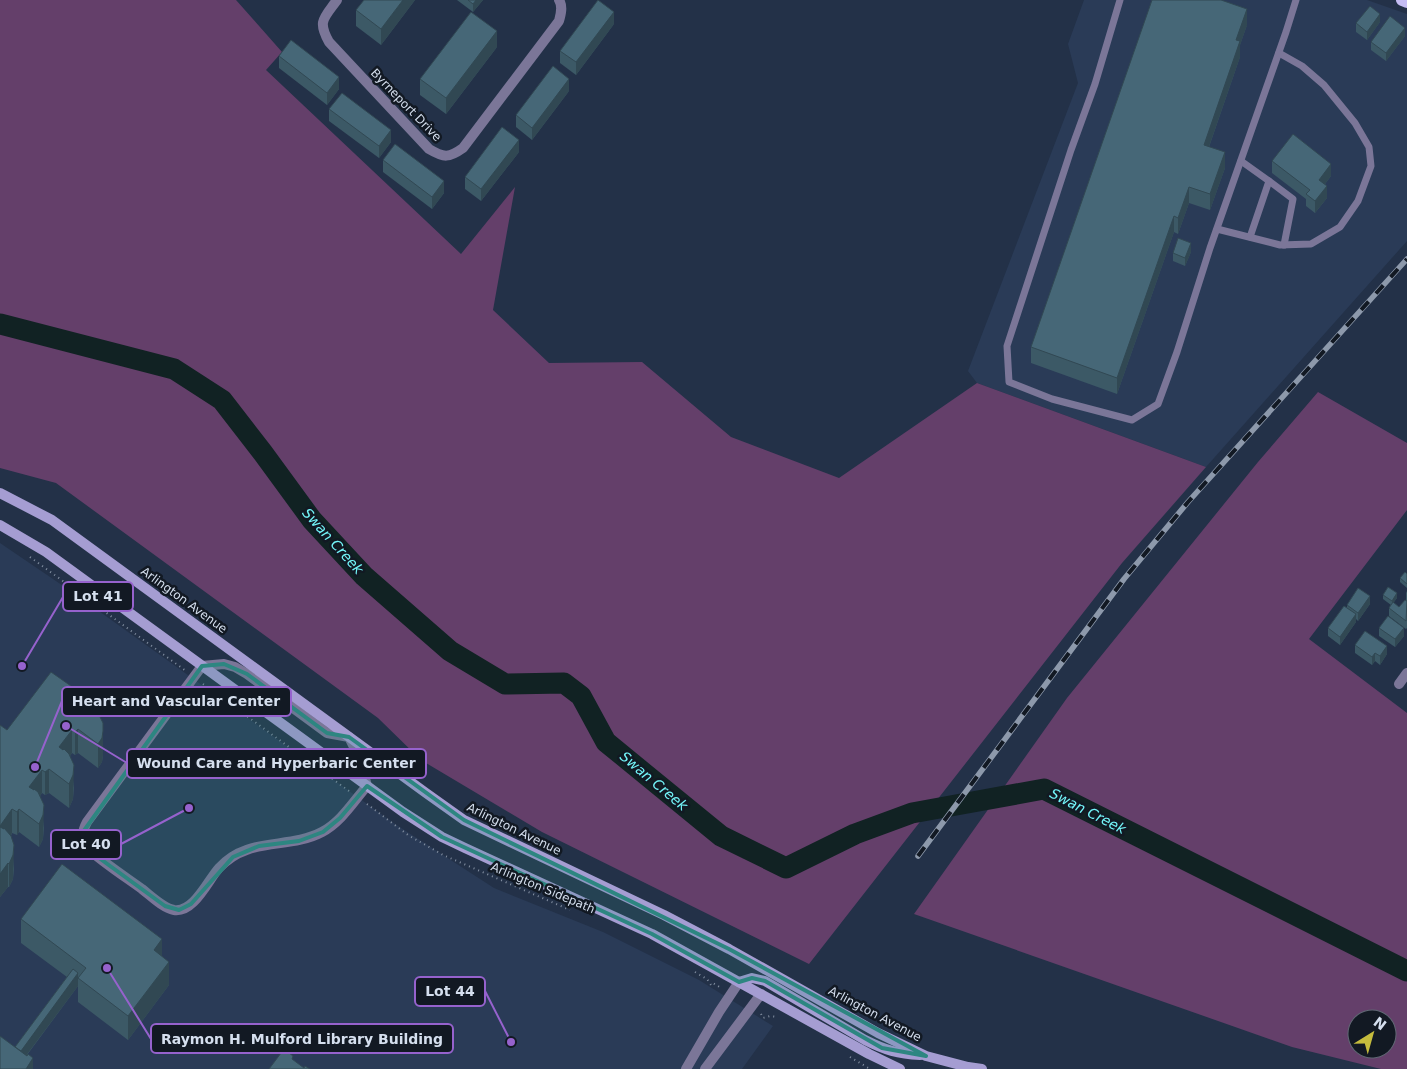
<svg xmlns="http://www.w3.org/2000/svg" width="1407" height="1069" font-family="'DejaVu Sans',sans-serif">
<style>
.built{fill:#2a3b57}
.green{fill:#643f6a;fill-rule:evenodd}
.lines{fill:none;stroke-linecap:round;stroke-linejoin:round}
.river{stroke:#112223;stroke-width:21}
.path{stroke:#8591a3;stroke-width:2;stroke-dasharray:1 4;stroke-linecap:butt}
.lane{stroke:#7b7698;stroke-width:7}
.street{stroke:#7b7698;stroke-width:10}
.secondary{stroke:#a59dd2;stroke-width:10}
.primary{stroke:#c5bdf4;stroke-width:12}
.rail-casing{stroke:#8d99ab;stroke-width:5.5}
.rail{stroke:#121923;stroke-width:4;stroke-dasharray:11;stroke-linecap:butt}
.wall{fill:#3c5966}
.shaded-wall{fill:#314853}
.building{fill:#466777;stroke:#314853}
.marked{fill:#2d8681;fill-opacity:0.2;stroke:#2d8681;stroke-width:4;stroke-linejoin:round}
.labels{text-anchor:middle;stroke-width:5;stroke-linejoin:round;paint-order:stroke}
.street-label{font-size:12px;fill:#d5dfee;stroke:#121923}
.water-label{font-size:14px;font-style:italic;fill:#73f6fa;stroke:#121923}
.leader{fill:none;stroke:#9662cd;stroke-width:2}
.callout-dot{fill:#9662cd;stroke:#121923;stroke-width:2}
.callout{fill:#121923;stroke:#9662cd;stroke-width:2}
.callout-label{font-size:14px;text-anchor:middle;font-weight:bold;fill:#d5dfee}
</style>
<rect width="100%" height="100%" fill="#233148"/>
<g class="built">
<path d="M1084,0H1367L1407,14V241L1206,467L977,383L968,371L1078,83L1068,44Z"/>
<path d="M0,543L78,596L395,824L494,888L603,932L699,980L773,1026L742,1069H0Z"/>
</g>
<g class="green">
<path d="M0,0H236L282,52L266,70L461,254L515,187L493,310L549,363L642,362L731,437L839,478L977,383L1206,467L1122,563L809,964L542,832L421,760L378,718L56,483L0,468Z"/>
<path d="M1318,392L1407,443V510L1309,639L1407,713V1069H1381L1292,1047L914,914L1067,698L1258,462ZM1357,1019H1387V1049H1357Z"/>
</g>
<g class="lines">
<path class="river" d="M0,324L174,369L222,400L263,453L312,520L364,576L450,651L505,684L564,683L581,696L606,742L721,836L786,868L855,834L912,813L1044,789L1407,971"/>
<g class="path">
<path d="M30,557L186,671"/>
<path d="M203,684L349,791"/>
<path d="M367,804L408,835L443,855L570,910"/>
<path d="M695,972L707,979L711,985L713,983L721,988"/>
<path d="M761,1014L763,1018L770,1016L778,1017"/>
<path d="M850,1057L870,1069"/>
</g>
<g class="lane">
<path d="M1120,0L1095,84L1071,150L1007,346L1009,382L1052,399L1132,420L1158,404L1177,352L1210,248L1286,32L1296,0"/>
<path d="M1241,161L1269,181L1250,237"/>
<path d="M1269,181L1293,199L1284,245"/>
<path d="M1217,229L1280,245L1311,244L1340,227L1358,201L1371,166L1369,147L1355,123L1324,85L1302,66L1279,53"/>
</g>
<g class="street">
<path d="M337,0C324,18 317,21 329,42L429,149C444,158 449,158 463,148L559,21C561,14 563,6 559,0"/>
<path d="M224,664L235,667L247,674L327,733L349,737L360,759L367,786C353,802 341,822 322,832C288,850 248,836 219,868C208,880 194,913 174,910C163,908 151,896 142,889C124,876 104,863 87,848C81,839 82,831 87,822L202,666Z"/>
<path d="M1399,684L1407,673"/>
<path d="M686,1069L719,1012L739,982"/>
<path d="M705,1069L761,994"/>
</g>
<g class="secondary">
<path d="M0,493L52,520L426,793L464,820L664,915L729,949L878,1033L926,1056L968,1067L982,1069"/>
<path d="M0,525L46,552L403,812L442,837L465,848L652,934L869,1054L900,1069"/>
<path d="M739,982L752,978L765,981L865,1040C885,1050 898,1054 920,1055"/>
</g>
<path class="primary" d="M1402,0L1407,2"/>
<defs>
<path id="rail" d="M918,856L1124,579L1188,502L1407,259"/>
</defs>
<use href="#rail" class="rail-casing"/>
<use href="#rail" class="rail"/>
</g>
<g class="wall">
<path d="M415,0L381,45L356,26V10Z"/>
<path d="M457,0H483L473,12Z"/>
<path d="M1380,22L1367,40L1356,32V23Z"/>
<path d="M614,24L576,75L560,63V51Z"/>
<path d="M1247,25L1240,45V57L1209,147L1225,168L1210,210L1189,203L1178,234L1174,232L1117,394L1031,363V347Z"/>
<path d="M1405,36L1386,61L1371,50V42Z"/>
<path d="M497,47L446,114L420,95V79Z"/>
<path d="M279,56L339,89L327,105L279,68Z"/>
<path d="M569,91L532,140L516,127V115Z"/>
<path d="M329,109L391,142L379,158L329,121Z"/>
<path d="M519,152L481,201L465,189V177Z"/>
<path d="M383,160L444,193L432,209L383,172Z"/>
<path d="M1272,161L1331,176L1325,184L1327,198L1315,213L1306,206V199L1272,173Z"/>
<path d="M1191,252L1185,266L1173,261V253Z"/>
<path d="M1407,574V588L1400,582V578Z"/>
<path d="M1407,591V628L1406,629L1389,616V608L1391,605L1383,599V595L1397,598L1393,603L1399,607L1406,600V593Z"/>
<path d="M1370,604L1358,621L1356,619V622L1340,645L1328,636V628L1347,607V605Z"/>
<path d="M1379,628L1404,636L1395,647L1379,636Z"/>
<path d="M1355,645L1387,654L1380,665L1375,661L1372,665L1355,653Z"/>
<path d="M71,694L95,710L103,755L102,762L98,768L78,753L75,755L72,753L70,756L74,788L73,799L69,808L49,793L45,795L42,793L40,796L44,828L43,839L39,847L19,832L17,835L12,833L11,836L14,869L13,879L9,887H8L0,897V725L7,730Z"/>
<path d="M21,919L162,956L169,985L128,1040L78,1002V986L27,1055L33,1069L15,1047L67,977L21,943Z"/>
</g>
<g class="shaded-wall">
<path d="M403,0H415L381,45V29Z"/>
<path d="M476,0H483L473,12V4Z"/>
<path d="M1247,9V25L1240,45V57L1204,161V145L1236,40Z"/>
<path d="M614,12V24L576,75V62Z"/>
<path d="M1380,14V22L1367,40V32Z"/>
<path d="M1405,28V36L1386,61V53Z"/>
<path d="M497,31V47L446,114V98Z"/>
<path d="M339,77V89L327,105V93Z"/>
<path d="M569,79V91L532,140V128Z"/>
<path d="M391,130V142L379,158V146Z"/>
<path d="M519,140V152L481,201V189Z"/>
<path d="M1225,152V168L1210,210V194Z"/>
<path d="M1331,164V176L1319,192V180Z"/>
<path d="M444,181V193L432,209V197Z"/>
<path d="M1327,186V198L1315,213V201Z"/>
<path d="M1189,187V203L1178,234V218Z"/>
<path d="M1174,216V232L1117,394V378Z"/>
<path d="M1191,243V252L1185,266V258Z"/>
<path d="M1397,593V598L1392,605V601Z"/>
<path d="M1370,596V604L1358,621V613Z"/>
<path d="M1356,614V622L1340,645V637Z"/>
<path d="M1404,628V636L1395,647V639Z"/>
<path d="M1387,646V654L1380,665V656Z"/>
<path d="M1375,653V661L1372,665V657Z"/>
<path d="M71,686V710L68,692Z"/>
<path d="M78,729V753L75,755V732Z"/>
<path d="M72,730V753L59,770V747Z"/>
<path d="M103,731V755L102,762L98,768V744Z"/>
<path d="M74,765L73,799L69,808V784Z"/>
<path d="M49,769V793L45,795V772Z"/>
<path d="M42,770V793L29,810V787Z"/>
<path d="M44,805L43,839L39,847V824Z"/>
<path d="M12,809V833L0,850V826Z"/>
<path d="M19,809V832L17,835V812Z"/>
<path d="M14,845L13,879L9,887V864Z"/>
<path d="M8,863V887L0,897V874Z"/>
<path d="M162,939V963L154,950Z"/>
<path d="M169,962V985L128,1040V1016Z"/>
<path d="M78,973V986L16,1069L15,1058Z"/>
<path d="M33,1058V1069H26Z"/>
</g>
<g class="building">
<path d="M364,0H403L381,29L356,10Z"/>
<path d="M468,0H476L473,4Z"/>
<path d="M598,0L614,12L576,62L560,51Z"/>
<path d="M1152,0H1221L1247,9L1236,40L1240,41L1204,145L1225,152L1210,194L1189,187L1178,218L1174,216L1117,378L1031,347Z"/>
<path d="M1370,6L1380,14L1367,32L1356,23Z"/>
<path d="M471,12L497,31L446,98L420,79Z"/>
<path d="M1390,16L1405,28L1386,53L1371,42Z"/>
<path d="M291,40L339,77L327,93L279,56Z"/>
<path d="M553,66L569,79L532,128L516,115Z"/>
<path d="M342,93L391,130L379,146L329,109Z"/>
<path d="M502,127L519,140L481,189L465,177Z"/>
<path d="M1293,134L1331,164L1319,180L1327,186L1315,201L1306,194L1310,190L1272,161Z"/>
<path d="M395,144L444,181L432,197L383,160Z"/>
<path d="M1178,238L1191,243L1185,258L1173,253Z"/>
<path d="M1405,572L1407,574V584L1400,578Z"/>
<path d="M1388,587L1397,593L1392,601L1383,595Z"/>
<path d="M1358,588L1370,596L1358,613L1347,605Z"/>
<path d="M1405,600L1407,601L1406,621L1389,608L1393,602L1399,607Z"/>
<path d="M1344,606L1356,614L1340,637L1328,628Z"/>
<path d="M1388,616L1404,628L1395,639L1379,628Z"/>
<path d="M1365,631L1387,646L1380,656L1375,653L1372,657L1355,645Z"/>
<path d="M51,672L71,686L68,692L95,710L100,717L103,723V731L102,738L98,744L78,729L75,732L72,730L59,747L63,750L64,749L69,754L74,765L73,775L69,784L49,769L45,772L42,770L29,787L34,790V789L38,792L44,805L43,815L39,824L19,809L17,812L12,809L0,826V725L7,730Z"/>
<path d="M0,827L4,829V828L11,836L14,845L13,855L9,864L8,863L0,874Z"/>
<path d="M62,864L162,939L154,950L169,962L128,1016L78,978L86,968L21,919Z"/>
<path d="M73,969L78,973L21,1051L15,1047Z"/>
<path d="M0,1036L27,1056L28,1054L33,1058L26,1069H0Z"/>
<path d="M284,1049L293,1056L292,1059L304,1068L305,1066L310,1069H269Z"/>
</g>
<path class="marked" d="M224,664L247,674L327,733L349,737L464,820L729,949L926,1056L882,1048L765,981L752,978L739,982L652,934L442,837L367,786L340,818L323,832L299,841L259,846L233,857L191,904L179,910L165,906L95,855L85,845L83,832L202,666Z"/>
<g class="labels">
<g class="street-label">
<text transform="translate(406 105) rotate(46)" y="4">Byrneport Drive</text>
<text transform="translate(184 600) rotate(36)" y="4">Arlington Avenue</text>
<text transform="translate(514 829) rotate(26)" y="4">Arlington Avenue</text>
<text transform="translate(543 888) rotate(23)" y="4">Arlington Sidepath</text>
<text transform="translate(875 1014) rotate(28)" y="4">Arlington Avenue</text>
</g>
<g class="water-label">
<text transform="translate(333 541) rotate(48)" y="5">Swan Creek</text>
<text transform="translate(654 781) rotate(40)" y="5">Swan Creek</text>
<text transform="translate(1088 811) rotate(27)" y="5">Swan Creek</text>
</g>
</g>
<path class="leader" d="M22 666L63 597M35 767L62 701M66 726L127 763M189 808L121 844M511 1042L485 991M107 968L151 1039"/>
<g class="callout-dot">
<circle cx="22" cy="666" r="5"/>
<circle cx="35" cy="767" r="5"/>
<circle cx="66" cy="726" r="5"/>
<circle cx="189" cy="808" r="5"/>
<circle cx="511" cy="1042" r="5"/>
<circle cx="107" cy="968" r="5"/>
</g>
<g class="callout">
<rect x="63" y="582" width="70" height="29" rx="5"/>
<rect x="62" y="687" width="229" height="29" rx="5"/>
<rect x="127" y="749" width="299" height="29" rx="5"/>
<rect x="51" y="830" width="70" height="29" rx="5"/>
<rect x="415" y="977" width="70" height="29" rx="5"/>
<rect x="151" y="1024" width="302" height="29" rx="5"/>
</g>
<g class="callout-label">
<text x="98" y="601">Lot 41</text>
<text x="176" y="706">Heart and Vascular Center</text>
<text x="276" y="768">Wound Care and Hyperbaric Center</text>
<text x="86" y="849">Lot 40</text>
<text x="450" y="996">Lot 44</text>
<text x="302" y="1044">Raymon H. Mulford Library Building</text>
</g>
<g transform="translate(1372 1034) rotate(37)"><circle r="24" fill="#121923" stroke="#606874"/>
<path d="M0-4L9 19L0 12L-9 19Z" fill="#c5bc3d"/>
<text y="-8" font-size="14" font-weight="bold" text-anchor="middle" fill="#d5dfee">N</text>
</g>
</svg>
